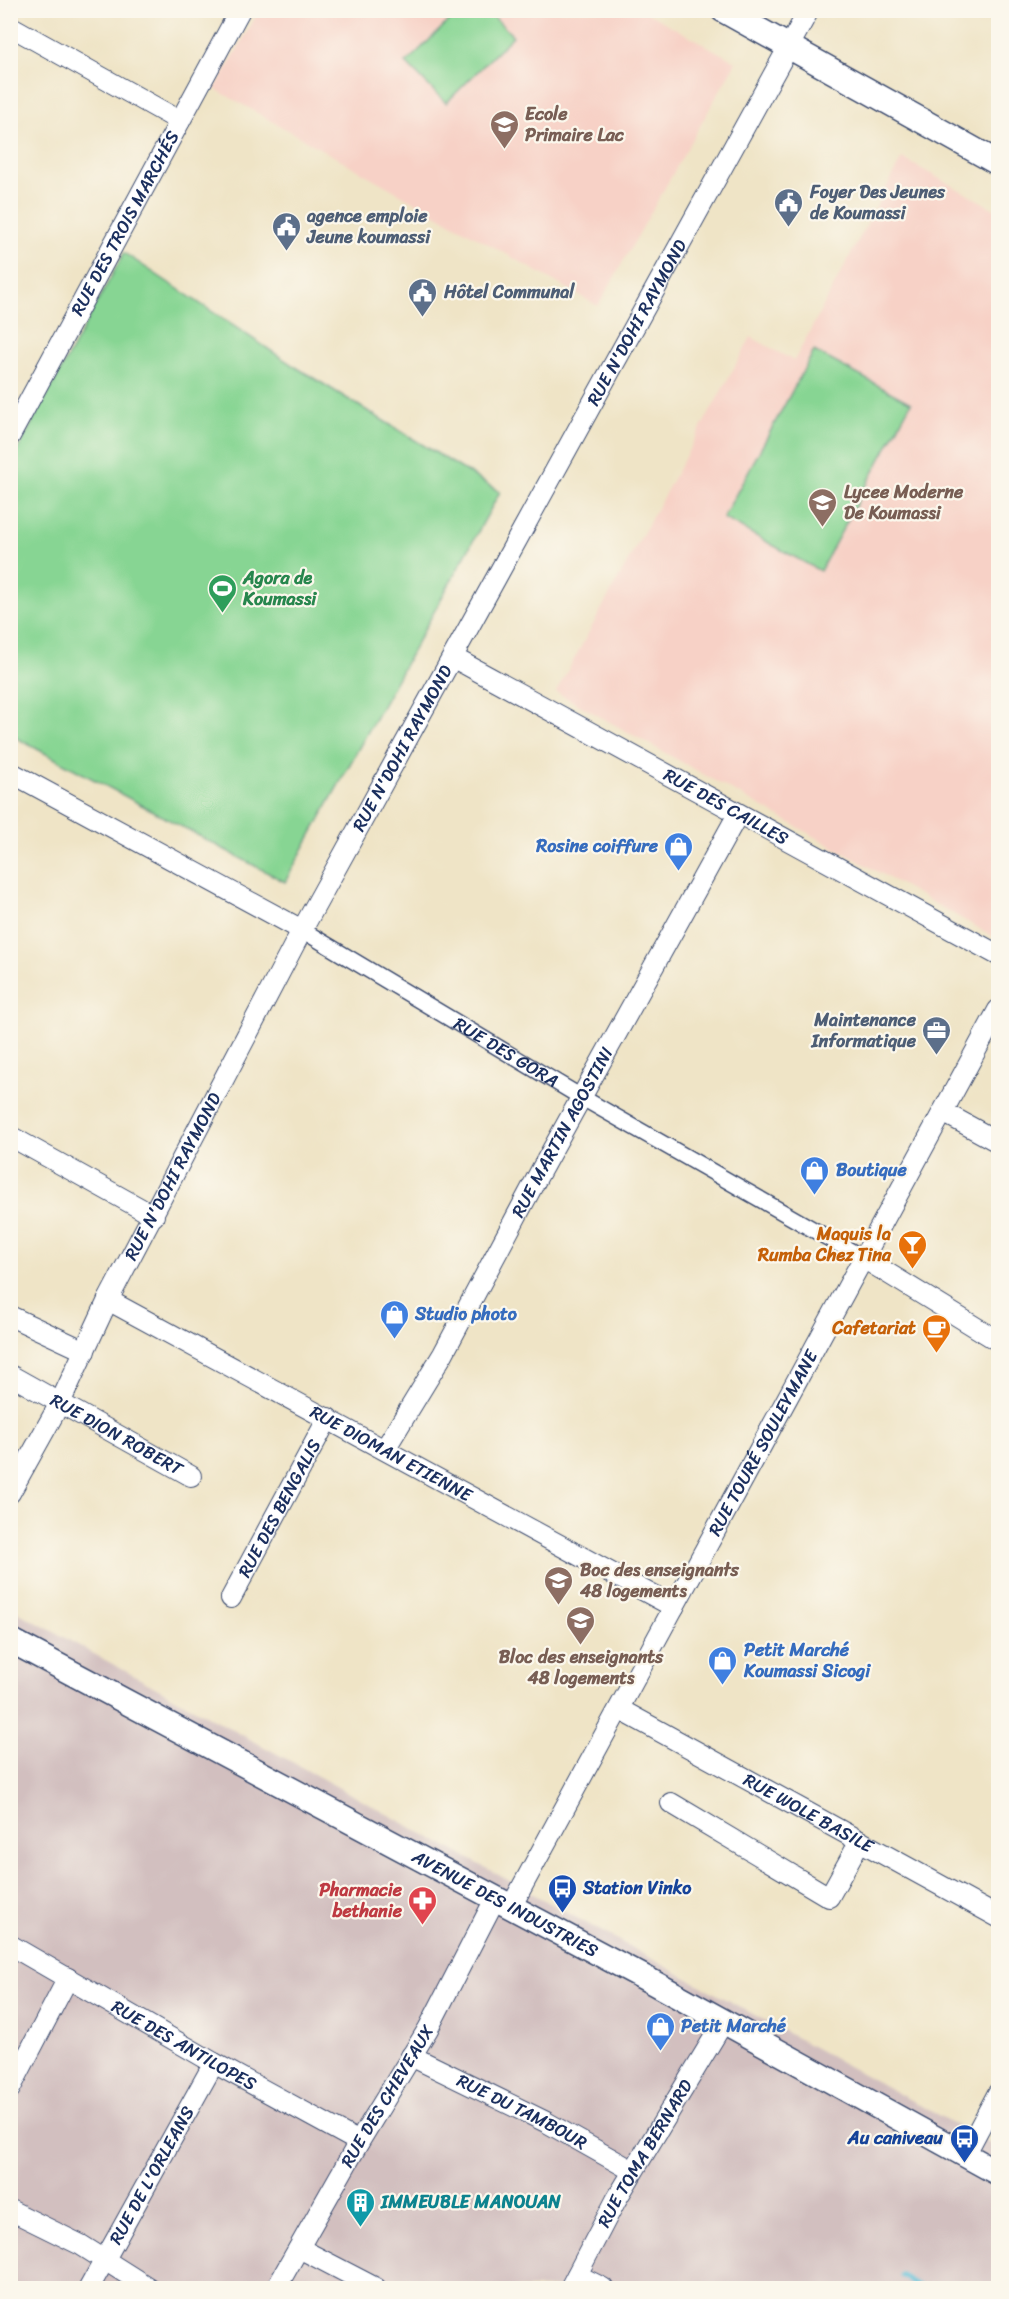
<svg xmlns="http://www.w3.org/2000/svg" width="1009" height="2299" font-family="Sriracha,sans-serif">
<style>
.built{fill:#f7d1c6}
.industrial{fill:#d2bfbf}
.green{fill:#87d593;stroke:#518278;stroke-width:1.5}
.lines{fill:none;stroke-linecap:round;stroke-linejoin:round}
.stream{stroke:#57bbd6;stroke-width:5}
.pedestrian-casing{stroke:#3b4a6e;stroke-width:18}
.minor-casing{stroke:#3b4a6e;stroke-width:22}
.tertiary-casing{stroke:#3b4a6e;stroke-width:27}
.pedestrian{stroke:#fff;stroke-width:15}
.minor{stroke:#fff;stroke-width:20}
.tertiary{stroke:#fff;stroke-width:24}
.labels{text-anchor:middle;stroke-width:4.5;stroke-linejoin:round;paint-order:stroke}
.education-label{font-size:18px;font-weight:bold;fill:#785e54;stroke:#fbf7ec;text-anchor:start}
.service-label{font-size:18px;font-weight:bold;fill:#4e5e75;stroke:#fbf7ec;text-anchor:start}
.street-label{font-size:18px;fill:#1b2f5e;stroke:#fbf7ec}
.leisure-label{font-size:18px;font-weight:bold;fill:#27864d;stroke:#fbf7ec;text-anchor:start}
.shop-label{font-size:18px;font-weight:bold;fill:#366cbe;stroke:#fbf7ec;text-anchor:start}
.food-label{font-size:18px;font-weight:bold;fill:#c56008;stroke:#fbf7ec;text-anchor:end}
.transit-label{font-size:18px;font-weight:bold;fill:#164399;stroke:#fbf7ec;text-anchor:start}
.health-label{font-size:18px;font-weight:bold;fill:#be3a42;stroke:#fbf7ec;text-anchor:end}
.culture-label{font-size:18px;font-weight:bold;fill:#0d838f;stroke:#fbf7ec;text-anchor:start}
</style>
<rect width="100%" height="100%" fill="#fbf7ec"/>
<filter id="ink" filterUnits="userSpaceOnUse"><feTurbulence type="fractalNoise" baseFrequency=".0167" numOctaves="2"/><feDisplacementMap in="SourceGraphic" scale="12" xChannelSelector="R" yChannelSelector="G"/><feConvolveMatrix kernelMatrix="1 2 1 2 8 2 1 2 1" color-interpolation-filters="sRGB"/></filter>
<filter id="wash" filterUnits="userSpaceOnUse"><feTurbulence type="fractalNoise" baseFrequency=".008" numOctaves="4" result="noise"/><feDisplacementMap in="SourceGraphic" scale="24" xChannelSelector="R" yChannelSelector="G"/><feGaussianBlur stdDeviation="1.35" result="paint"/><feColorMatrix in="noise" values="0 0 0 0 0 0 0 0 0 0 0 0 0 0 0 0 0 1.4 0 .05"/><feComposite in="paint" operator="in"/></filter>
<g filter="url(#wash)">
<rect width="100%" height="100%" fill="#efe4c6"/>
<g class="built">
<path d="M259,11H644L736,62L598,306L215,89Z"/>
<path d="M902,158L998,211V939L556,692L751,337L794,361Z"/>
</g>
<path class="industrial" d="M10,1608L998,2148V2288H11Z"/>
<g class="green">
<path d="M459,11H488L513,36L446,103L406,63Z"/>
<path d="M124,253L294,366L500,492L285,882L11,735V462Z"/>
<path d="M814,351L911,403L820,571L723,518Z"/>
</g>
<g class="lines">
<path class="stream" d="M902,2276L922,2288"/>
</g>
</g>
<g filter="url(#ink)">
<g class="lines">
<defs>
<g id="pedestrian">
<path id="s1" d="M302,930L581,1097L863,1258"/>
</g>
<g id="minor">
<path d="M10,26L180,121"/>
<path id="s2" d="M10,436L240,10"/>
<path id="s3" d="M454,658L998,955"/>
<path d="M10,772L302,930"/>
<path d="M943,1112L998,1142"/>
<path d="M10,1136L154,1216"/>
<path d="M863,1258L998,1341"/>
<path id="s4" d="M108,1300L674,1607"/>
<path d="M10,1316L85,1351"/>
<path id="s5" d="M10,1375L191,1476"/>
<path id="s6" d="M385,1449L443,1354L540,1172L738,814"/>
<path id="s7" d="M10,1493L60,1403L108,1300L302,930L809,10"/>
<path id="s8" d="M231,1598L328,1418"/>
<path id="s9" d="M619,1709L998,1917"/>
<path d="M671,1803L829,1897L860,1841"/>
<path id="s10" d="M511,1907L998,1010"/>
<path id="s11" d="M10,1945L214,2063L359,2142"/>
<path id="s12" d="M411,2056L546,2122L633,2171"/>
<path d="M10,2089L68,1978"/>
<path d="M965,2155L998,2093"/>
<path d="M10,2210L81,2245L149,2288"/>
<path d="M299,2248L376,2288"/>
<path d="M577,2275L603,2288"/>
<path id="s13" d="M89,2288L214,2063"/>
<path id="s14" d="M276,2288L359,2142L428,2029L495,1899"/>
<path id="s15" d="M570,2288L616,2200L724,2021"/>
</g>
<g id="tertiary">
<path d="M723,10L998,163"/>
<path id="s16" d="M10,1640L645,1978L998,2173"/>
</g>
</defs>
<use href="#pedestrian" class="pedestrian-casing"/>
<use href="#minor" class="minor-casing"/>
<use href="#tertiary" class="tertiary-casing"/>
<use href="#pedestrian" class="pedestrian"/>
<use href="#minor" class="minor"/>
<use href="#tertiary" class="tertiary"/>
</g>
</g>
<defs>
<symbol id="school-pin" viewBox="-11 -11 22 30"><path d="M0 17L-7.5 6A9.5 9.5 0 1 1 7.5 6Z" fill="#8d6e63" stroke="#fbf7ec"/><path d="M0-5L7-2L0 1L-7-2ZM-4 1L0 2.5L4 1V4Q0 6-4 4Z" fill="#fff"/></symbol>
<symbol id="civic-pin" viewBox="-11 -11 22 30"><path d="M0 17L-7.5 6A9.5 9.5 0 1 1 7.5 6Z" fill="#5c6f8a" stroke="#fbf7ec"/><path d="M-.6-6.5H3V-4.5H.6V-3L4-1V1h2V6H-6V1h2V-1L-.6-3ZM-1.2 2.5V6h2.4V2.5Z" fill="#fff"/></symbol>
<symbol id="stadium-pin" viewBox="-11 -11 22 30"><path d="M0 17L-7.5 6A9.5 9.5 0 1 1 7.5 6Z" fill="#2e9e5b" stroke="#fbf7ec"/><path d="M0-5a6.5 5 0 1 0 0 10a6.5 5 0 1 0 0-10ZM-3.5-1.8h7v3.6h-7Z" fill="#fff"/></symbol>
<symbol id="shop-pin" viewBox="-11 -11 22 30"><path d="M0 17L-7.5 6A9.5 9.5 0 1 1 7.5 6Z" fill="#3f7fe0" stroke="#fbf7ec"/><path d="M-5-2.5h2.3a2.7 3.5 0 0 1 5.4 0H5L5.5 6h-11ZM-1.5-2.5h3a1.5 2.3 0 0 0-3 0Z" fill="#fff"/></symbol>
<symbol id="office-pin" viewBox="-11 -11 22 30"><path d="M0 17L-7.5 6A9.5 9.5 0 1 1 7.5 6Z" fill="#5c6f8a" stroke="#fbf7ec"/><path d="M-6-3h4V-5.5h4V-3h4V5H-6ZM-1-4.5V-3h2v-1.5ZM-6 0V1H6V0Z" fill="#fff"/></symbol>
<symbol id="bar-pin" viewBox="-11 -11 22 30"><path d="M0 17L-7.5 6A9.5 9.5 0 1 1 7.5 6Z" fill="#e8710a" stroke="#fbf7ec"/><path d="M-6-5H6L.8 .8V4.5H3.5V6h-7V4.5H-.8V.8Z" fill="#fff"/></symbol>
<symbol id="cafe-pin" viewBox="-11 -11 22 30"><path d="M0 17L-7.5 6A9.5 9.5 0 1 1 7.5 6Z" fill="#e8710a" stroke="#fbf7ec"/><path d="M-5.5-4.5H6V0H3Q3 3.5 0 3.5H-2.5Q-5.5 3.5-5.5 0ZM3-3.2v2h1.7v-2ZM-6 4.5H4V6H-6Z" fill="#fff"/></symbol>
<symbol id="university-pin" viewBox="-11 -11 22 30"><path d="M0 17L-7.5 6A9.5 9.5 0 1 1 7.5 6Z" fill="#8d6e63" stroke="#fbf7ec"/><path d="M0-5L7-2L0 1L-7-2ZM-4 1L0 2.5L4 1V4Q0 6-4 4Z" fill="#fff"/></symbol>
<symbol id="bus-pin" viewBox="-11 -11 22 30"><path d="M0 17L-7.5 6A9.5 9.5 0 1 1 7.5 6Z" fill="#1a4fb4" stroke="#fbf7ec"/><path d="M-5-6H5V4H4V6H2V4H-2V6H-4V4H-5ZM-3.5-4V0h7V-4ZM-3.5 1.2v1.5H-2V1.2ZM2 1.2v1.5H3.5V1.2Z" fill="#fff"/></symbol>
<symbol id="pharmacy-pin" viewBox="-11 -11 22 30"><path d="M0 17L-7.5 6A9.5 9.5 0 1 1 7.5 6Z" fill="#e0444e" stroke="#fbf7ec"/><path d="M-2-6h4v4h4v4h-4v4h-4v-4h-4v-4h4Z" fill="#fff"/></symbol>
<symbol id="building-pin" viewBox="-11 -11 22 30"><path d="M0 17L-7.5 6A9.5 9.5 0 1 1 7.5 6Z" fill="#0f9aa8" stroke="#fbf7ec"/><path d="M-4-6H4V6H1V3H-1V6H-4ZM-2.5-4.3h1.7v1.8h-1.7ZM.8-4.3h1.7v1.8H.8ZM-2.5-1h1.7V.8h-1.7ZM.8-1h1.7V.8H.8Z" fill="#fff"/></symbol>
</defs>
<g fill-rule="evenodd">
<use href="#school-pin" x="488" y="108" width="33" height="45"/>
<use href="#civic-pin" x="772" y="186" width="33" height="45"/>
<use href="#civic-pin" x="270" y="210" width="33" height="45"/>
<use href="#civic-pin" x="406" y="276" width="33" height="45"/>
<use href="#school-pin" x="806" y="486" width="33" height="45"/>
<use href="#stadium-pin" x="206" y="572" width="33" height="45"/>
<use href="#shop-pin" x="662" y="830" width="33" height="45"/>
<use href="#office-pin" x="920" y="1014" width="33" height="45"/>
<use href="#shop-pin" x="798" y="1154" width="33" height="45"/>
<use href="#bar-pin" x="896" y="1228" width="33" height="45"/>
<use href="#shop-pin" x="378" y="1298" width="33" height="45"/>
<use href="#cafe-pin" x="920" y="1312" width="33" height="45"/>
<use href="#university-pin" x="542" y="1564" width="33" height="45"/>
<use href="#university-pin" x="564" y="1604" width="33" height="45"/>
<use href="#shop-pin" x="706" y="1644" width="33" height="45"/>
<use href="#bus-pin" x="546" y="1872" width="33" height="45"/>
<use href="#pharmacy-pin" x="406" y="1884" width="33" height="45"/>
<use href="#shop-pin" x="644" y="2010" width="33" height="45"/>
<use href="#bus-pin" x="948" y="2122" width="33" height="45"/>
<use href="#building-pin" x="344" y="2186" width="33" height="45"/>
</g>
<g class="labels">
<g class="education-label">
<text x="525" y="120">Ecole<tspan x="525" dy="21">Primaire Lac</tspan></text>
<text x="844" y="498">Lycee Moderne<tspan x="844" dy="21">De Koumassi</tspan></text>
<text x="580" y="1576">Boc des enseignants<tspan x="580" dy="21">48 logements</tspan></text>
<text x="581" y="1663" text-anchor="middle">Bloc des enseignants<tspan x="581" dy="21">48 logements</tspan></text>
</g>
<g class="service-label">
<text x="810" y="198">Foyer Des Jeunes<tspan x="810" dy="21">de Koumassi</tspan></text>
<text x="307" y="222">agence emploie<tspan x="307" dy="21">Jeune koumassi</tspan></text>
<text x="444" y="298">Hôtel Communal</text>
<text x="916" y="1026" text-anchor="end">Maintenance<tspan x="916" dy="21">Informatique</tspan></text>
</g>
<g class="street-label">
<text dy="6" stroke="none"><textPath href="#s2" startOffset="242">RUE DES TROIS MARCHÉS</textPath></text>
<text dy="6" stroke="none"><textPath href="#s7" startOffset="1328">RUE N'DOHI RAYMOND</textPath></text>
<text dy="6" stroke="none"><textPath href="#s7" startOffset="842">RUE N'DOHI RAYMOND</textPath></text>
<text dy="6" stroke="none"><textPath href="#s3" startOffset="310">RUE DES CAILLES</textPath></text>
<text dy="6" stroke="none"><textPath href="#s1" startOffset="238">RUE DES GORA</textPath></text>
<text dy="6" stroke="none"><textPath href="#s6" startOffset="363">RUE MARTIN AGOSTINI</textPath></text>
<text dy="6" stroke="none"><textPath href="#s7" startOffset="356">RUE N'DOHI RAYMOND</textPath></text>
<text dy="6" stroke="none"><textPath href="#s5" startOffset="122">RUE DION ROBERT</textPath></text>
<text dy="6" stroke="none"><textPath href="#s10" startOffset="528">RUE TOURÉ SOULEYMANE</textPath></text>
<text dy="6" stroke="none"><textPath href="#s4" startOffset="322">RUE DIOMAN ETIENNE</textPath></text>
<text dy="6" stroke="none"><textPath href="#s8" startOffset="102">RUE DES BENGALIS</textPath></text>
<text dy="6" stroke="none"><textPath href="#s9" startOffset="216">RUE WOLE BASILE</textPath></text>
<text dy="6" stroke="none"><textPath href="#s16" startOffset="561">AVENUE DES INDUSTRIES</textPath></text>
<text dy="6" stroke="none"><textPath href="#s11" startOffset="201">RUE DES ANTILOPES</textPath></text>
<text dy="6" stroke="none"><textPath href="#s14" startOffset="222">RUE DES CHEVEAUX</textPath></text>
<text dy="6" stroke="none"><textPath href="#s12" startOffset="124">RUE DU TAMBOUR</textPath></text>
<text dy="6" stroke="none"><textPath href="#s15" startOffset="154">RUE TOMA BERNARD</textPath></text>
<text dy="6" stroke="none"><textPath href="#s13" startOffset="129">RUE DE L'ORLEANS</textPath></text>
</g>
<g class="leisure-label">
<text x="243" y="584">Agora de<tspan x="243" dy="21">Koumassi</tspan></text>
</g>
<g class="shop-label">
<text x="658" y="852" text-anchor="end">Rosine coiffure</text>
<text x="836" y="1176">Boutique</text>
<text x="415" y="1320">Studio photo</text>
<text x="744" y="1656">Petit Marché<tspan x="744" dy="21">Koumassi Sicogi</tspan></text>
<text x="681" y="2032">Petit Marché</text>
</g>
<g class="food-label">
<text x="891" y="1240">Maquis la<tspan x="891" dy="21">Rumba Chez Tina</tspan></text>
<text x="916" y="1334">Cafetariat</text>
</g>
<g class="transit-label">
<text x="583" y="1894">Station Vinko</text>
<text x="943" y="2144" text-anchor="end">Au caniveau</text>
</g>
<g class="health-label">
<text x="402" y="1896">Pharmacie<tspan x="402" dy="21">bethanie</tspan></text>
</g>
<g class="culture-label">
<text x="381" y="2208">IMMEUBLE MANOUAN</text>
</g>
</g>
<rect width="1009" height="2299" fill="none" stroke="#fbf7ec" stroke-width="36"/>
</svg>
